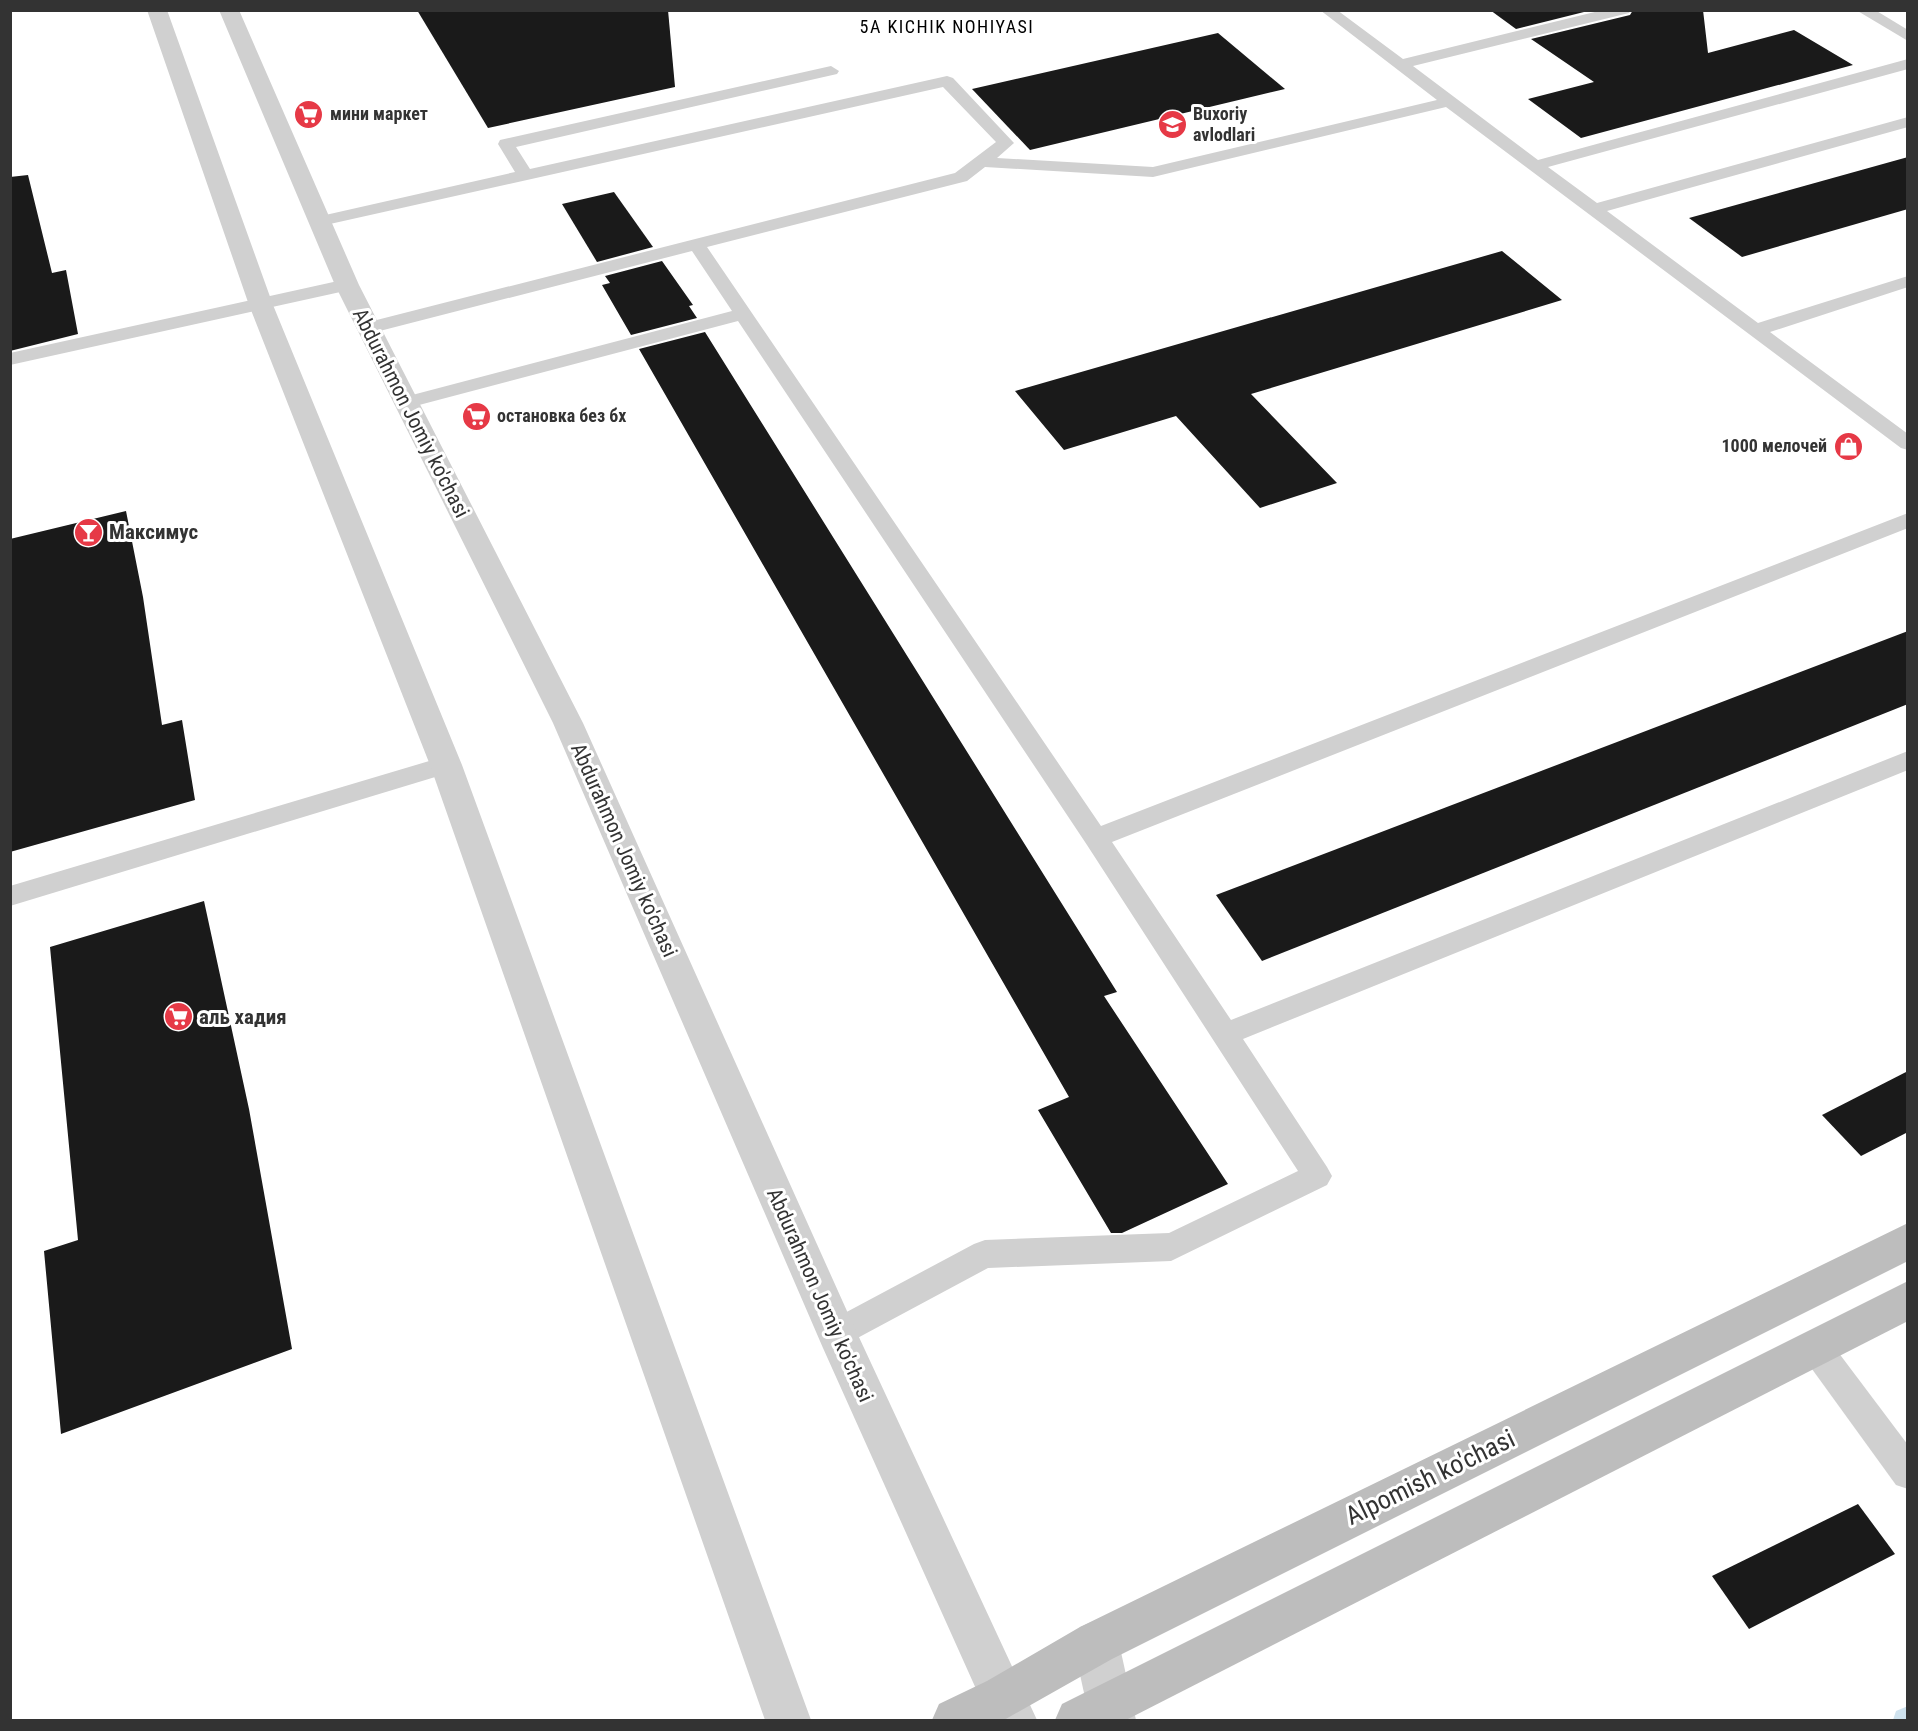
<svg xmlns="http://www.w3.org/2000/svg" width="1918" height="1731" font-family="'Roboto Condensed',sans-serif">
<style>
.lines{fill:none;stroke-linecap:round;stroke-linejoin:round}
.stream{fill:#cfe2ee;fill-rule:evenodd}
.building{fill:#1a1a1a}
.service{fill:#d0d0d0;fill-rule:evenodd}
.minor{fill:#d0d0d0;fill-rule:evenodd}
.tertiary{fill:#d0d0d0;fill-rule:evenodd}
.secondary{fill:#bdbdbd;fill-rule:evenodd}
.labels{text-anchor:middle;stroke-width:6;stroke-linejoin:round;paint-order:stroke}
.far-neighbourhood-label{font-size:18px;letter-spacing:1.5px;fill:#000;stroke:#fff}
.far-poi-label{font-size:18px;font-weight:bold;fill:#333;stroke:#fff;text-anchor:start}
.street-label{font-size:21px;fill:#333;stroke:#fff}
.poi-label{font-size:21px;font-weight:bold;fill:#333;stroke:#fff;text-anchor:start}
.near-street-label{font-size:26px;fill:#333;stroke:#fff}
</style>
<rect width="100%" height="100%" fill="#fff"/>
<g class="lines">
<path class="stream" d="M1908,1706V1720H1893L1896,1711Z"/>
</g>
<g class="building">
<path d="M417,10H668L675,87L488,128Z"/>
<path d="M1490,10H1592L1516,29Z"/>
<path d="M1633,10H1703L1708,53L1794,30L1853,65L1581,138L1528,99L1594,82L1531,39L1630,15Z"/>
<path d="M1218,33L1285,89L1030,150L972,89Z"/>
<path d="M1908,157V209L1742,257L1689,218Z"/>
<path d="M28,175L52,273L66,270L78,334L10,351V177Z"/>
<path d="M614,192L653,247L597,262L562,204Z"/>
<path d="M1502,251L1562,300L1251,394L1337,483L1260,508L1176,416L1064,450L1015,391Z"/>
<path d="M662,261L693,305L689,306L697,318L631,335L602,285L610,283L605,276Z"/>
<path d="M705,332L1117,992L1104,996L1228,1184L1122,1233H1111L1038,1110L1069,1097L639,349Z"/>
<path d="M126,511L143,597L162,725L182,720L195,800L10,852V539Z"/>
<path d="M1908,631V704L1262,961L1216,895Z"/>
<path d="M204,901L249,1109L292,1349L61,1434L44,1251L78,1240L50,947Z"/>
<path d="M1908,1071V1132L1861,1156L1822,1115Z"/>
<path d="M1858,1504L1895,1554L1749,1629L1712,1576Z"/>
</g>
<g class="lines">
<g class="service">
<path d="M1320,10H1337L1403,59L1603,10H1631L1629,13L1413,66L1538,160L1908,59V69L1548,167L1597,203L1908,117V127L1607,211L1758,323L1908,276V287L1770,332L1908,434V450L1901,448L1446,107L1153,177L985,167L967,181L707,247L1101,826L1908,513V528L1112,842L1231,1020L1908,751V770L1243,1039L1327,1167L1332,1176L1327,1185L1171,1261L988,1268L837,1349L826,1345L821,1334L826,1323L974,1244L985,1240L1169,1233L1298,1171L1087,845L738,321L404,409L397,407L394,403L397,399L732,311L692,251L368,334L359,328L361,324L955,173L996,142L943,87L321,226L312,221L321,216L515,172L498,144L500,140L831,66L839,71L837,74L516,147L530,169L947,76L953,78L1014,143L997,158L1153,167L1437,100Z"/>
<path d="M1856,10H1875L1908,30V41Z"/>
<path d="M347,279L356,285L354,289L10,365V353Z"/>
<path d="M446,756L455,759L458,765L455,771L10,906V886Z"/>
<path d="M1815,1332L1826,1336L1908,1445V1489L1896,1485L1804,1358L1799,1347L1804,1336Z"/>
</g>
<path class="minor" d="M1096,1620L1112,1627L1119,1643L1136,1720H1090L1073,1643L1080,1627Z"/>
<g class="tertiary">
<path d="M147,10H167L273,305L462,765L811,1720H765L430,765L249,305Z"/>
<path d="M219,10H239L359,285L583,723L851,1320L1037,1720H990L823,1348L553,723L335,285Z"/>
</g>
<g class="secondary">
<path d="M1908,1223V1261L1112,1659L1004,1720H932L939,1704L987,1681L1080,1627Z"/>
<path d="M1908,1281V1321L1126,1720H1055L1062,1704Z"/>
</g>
</g>
<defs>
<symbol id="supermarket-disc" viewBox="-11 -11 22 22"><circle r="9.5" fill="#e63946" stroke="#fff"/><path d="M-6-5.5h2.5l.6 2H6L4.5 2H-2.5L-4.4-4H-6ZM-1.5 3.2a1.3 1.3 0 1 0 .1 0ZM3 3.2a1.3 1.3 0 1 0 .1 0Z" fill="#fff"/></symbol>
<symbol id="school-disc" viewBox="-11 -11 22 22"><circle r="9.5" fill="#e63946" stroke="#fff"/><path d="M0-5L7-2L0 1L-7-2ZM-4 1L0 2.5L4 1V4Q0 6-4 4Z" fill="#fff"/></symbol>
<symbol id="shop-disc" viewBox="-11 -11 22 22"><circle r="9.5" fill="#e63946" stroke="#fff"/><path d="M-5-2.5h2.3a2.7 3.5 0 0 1 5.4 0H5L5.5 6h-11ZM-1.5-2.5h3a1.5 2.3 0 0 0-3 0Z" fill="#fff"/></symbol>
<symbol id="bar-disc" viewBox="-11 -11 22 22"><circle r="9.5" fill="#e63946" stroke="#fff"/><path d="M-6-5H6L.8 .8V4.5H3.5V6h-7V4.5H-.8V.8Z" fill="#fff"/></symbol>
</defs>
<g fill-rule="evenodd">
<use href="#supermarket-disc" x="292" y="98" width="33" height="33"/>
<use href="#school-disc" x="1156" y="108" width="33" height="33"/>
<use href="#supermarket-disc" x="460" y="400" width="33" height="33"/>
<use href="#shop-disc" x="1832" y="430" width="33" height="33"/>
<use href="#bar-disc" x="72" y="516" width="33" height="33"/>
<use href="#supermarket-disc" x="162" y="1000" width="33" height="33"/>
</g>
<g class="labels">
<g class="far-neighbourhood-label">
<text x="947" y="33">5A KICHIK NOHIYASI</text>
</g>
<g class="far-poi-label">
<text x="330" y="120">мини маркет</text>
<text x="1193" y="120">Buxoriy<tspan x="1193" dy="21">avlodlari</tspan></text>
<text x="497" y="422">остановка без бх</text>
<text x="1827" y="452" text-anchor="end">1000 мелочей</text>
</g>
<g class="street-label">
<text transform="translate(411 413) rotate(63)" y="7">Abdurahmon Jomiy ko'chasi</text>
<text transform="translate(624 850) rotate(66)" y="7">Abdurahmon Jomiy ko'chasi</text>
<text transform="translate(820 1295) rotate(66)" y="7">Abdurahmon Jomiy ko'chasi</text>
</g>
<g class="poi-label">
<text x="109" y="539">Максимус</text>
<text x="199" y="1024">аль хадия</text>
</g>
<g class="near-street-label">
<text transform="translate(1430 1477) rotate(-26)" y="9">Alpomish ko'chasi</text>
</g>
</g>
<rect width="1918" height="1731" fill="none" stroke="#333333" stroke-width="24"/>
</svg>
